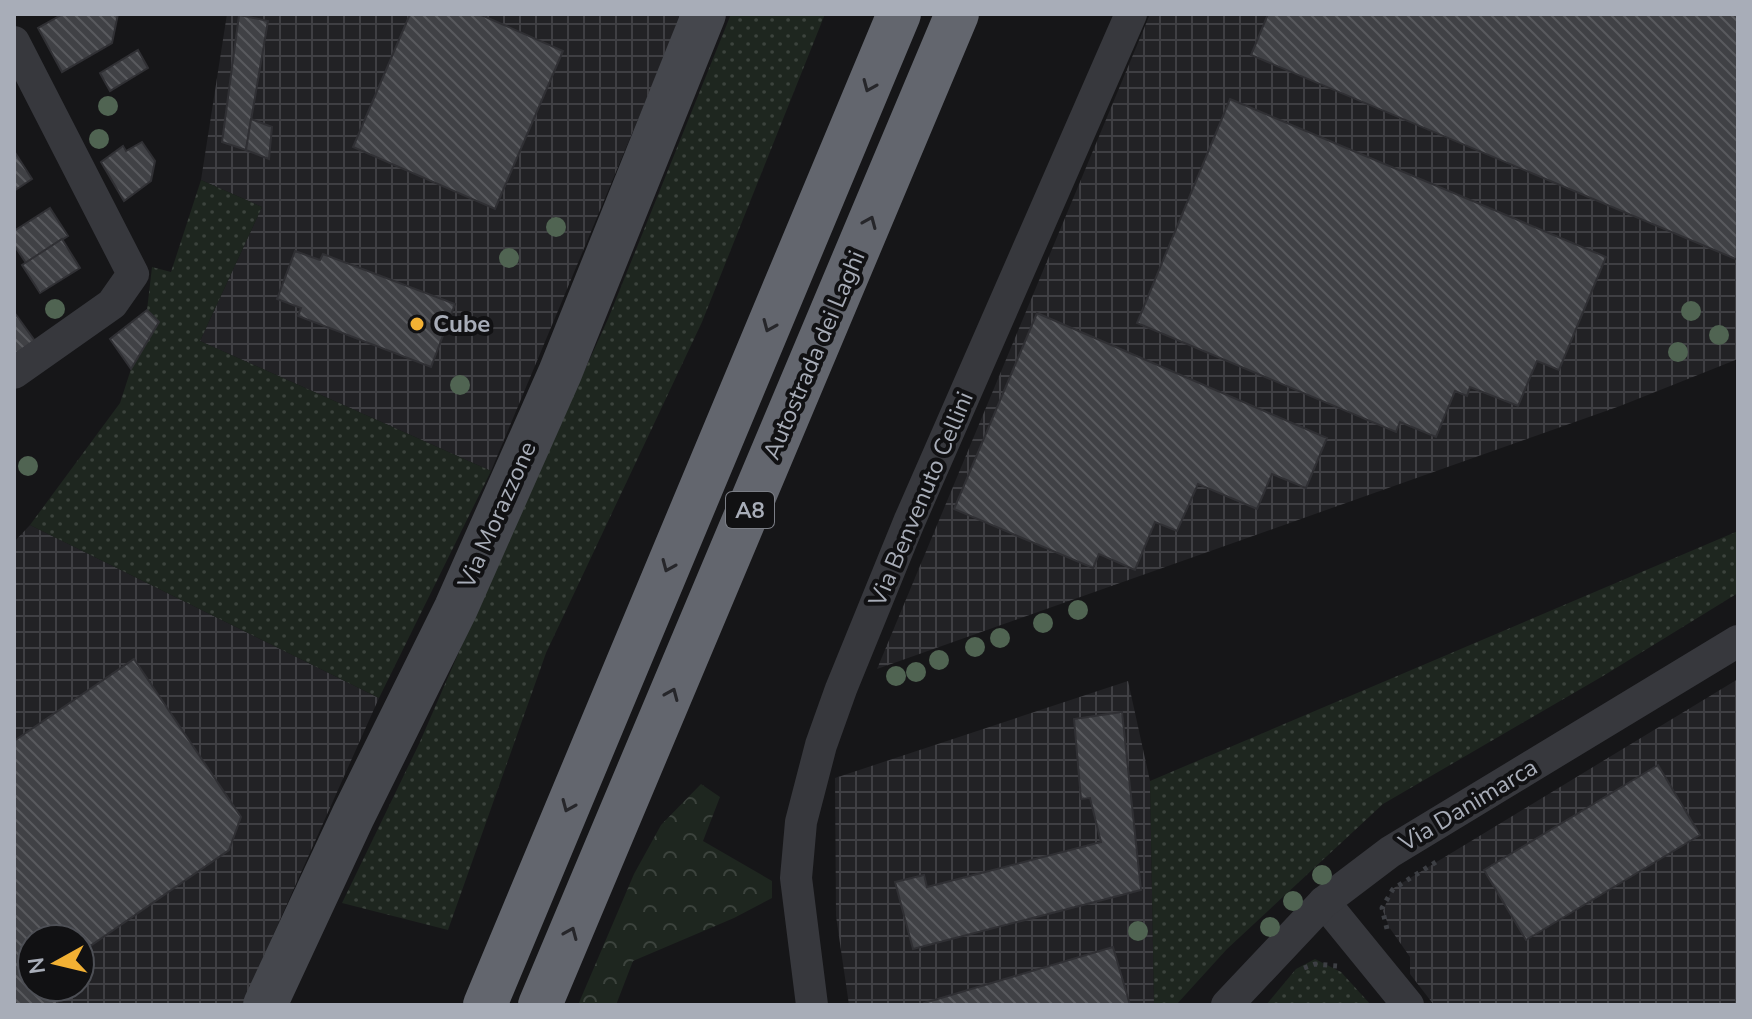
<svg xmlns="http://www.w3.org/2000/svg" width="1752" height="1019" font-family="'Nunito Sans',sans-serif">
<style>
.industrial{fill:url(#industrial-grid);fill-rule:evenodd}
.grass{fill:url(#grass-dots)}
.forest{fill:url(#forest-crowns)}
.building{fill:url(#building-back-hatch);stroke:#303034;stroke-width:2}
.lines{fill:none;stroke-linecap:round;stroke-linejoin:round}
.path{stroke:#3d3f44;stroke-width:5;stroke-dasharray:4 6;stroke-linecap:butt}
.street{stroke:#37383d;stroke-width:32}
.secondary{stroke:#45474d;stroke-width:44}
.highway{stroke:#63666e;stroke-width:44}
.tree{fill:#506452}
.oneway{stroke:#26262a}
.poi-dot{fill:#f2b134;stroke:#111113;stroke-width:3}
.labels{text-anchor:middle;stroke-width:8;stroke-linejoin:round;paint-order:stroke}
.shield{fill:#111113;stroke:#7b7e86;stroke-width:2}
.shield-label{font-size:22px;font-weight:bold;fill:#a8adb8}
.poi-label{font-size:24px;font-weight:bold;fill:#a8adb8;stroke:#111113;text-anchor:start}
.street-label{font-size:24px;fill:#a8adb8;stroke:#111113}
</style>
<defs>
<pattern id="industrial-grid" width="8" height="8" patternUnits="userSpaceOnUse" patternTransform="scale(2)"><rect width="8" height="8" fill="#222225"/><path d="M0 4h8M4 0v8" fill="none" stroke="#3f3f43"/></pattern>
<pattern id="grass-dots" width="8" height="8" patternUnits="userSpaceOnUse" patternTransform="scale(2)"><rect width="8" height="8" fill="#1e261f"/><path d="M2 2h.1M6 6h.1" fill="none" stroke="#3c433d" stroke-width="1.8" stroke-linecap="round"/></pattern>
<pattern id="forest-crowns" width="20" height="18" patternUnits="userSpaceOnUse" patternTransform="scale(2)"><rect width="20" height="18" fill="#1e261f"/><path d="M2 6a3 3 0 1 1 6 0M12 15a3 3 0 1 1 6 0" fill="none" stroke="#3c433d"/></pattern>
<pattern id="building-back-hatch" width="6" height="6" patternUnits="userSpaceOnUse" patternTransform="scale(2)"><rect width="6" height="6" fill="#404145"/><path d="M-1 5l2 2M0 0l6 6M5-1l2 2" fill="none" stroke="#595a5e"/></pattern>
</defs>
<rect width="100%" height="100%" fill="#161618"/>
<g class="industrial">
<path d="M227,14H682L491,471L200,341L262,207L201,180Z"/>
<path d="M1150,14H1738V359L1620,406L877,669Z"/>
<path d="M30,525L379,698L242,1005H14V542ZM32,939H80V987H32Z"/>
<path d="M1738,679V1005H1434L1410,974V957L1389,927L1383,911L1392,889Z"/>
<path d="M1128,681L1150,781L1154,1005H849L836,916L835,778Z"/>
</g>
<g class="grass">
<path d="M731,14H825L702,322L546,653L448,930L342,903L419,744L514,525L608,319Z"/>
<path d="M201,180L262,207L200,341L491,471L379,698L30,525L120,403L131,369L159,322L147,310L152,267L171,272Z"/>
<path d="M1738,531V593L1603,676L1383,804L1227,949L1176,1005H1154L1150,781Z"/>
<path d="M1315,959L1341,972L1371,1005H1266L1296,969Z"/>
</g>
<path class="forest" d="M701,784L720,797L703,841L772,881V898L734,918L633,961L616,1005H578L634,874L661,825Z"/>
<g class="building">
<path d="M63,14H118L112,43L62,72L38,28Z"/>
<path d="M410,14H479L563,51L495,209L353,147Z"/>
<path d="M1268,14H1738V260L1251,55Z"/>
<path d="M239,15L268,21L246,150L222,142Z"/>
<path d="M138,50L148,68L110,91L100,73Z"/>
<path d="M1230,99L1606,257L1559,370L1537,361L1518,406L1470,387L1467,396L1455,391L1436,437L1400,422L1396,432L1137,323Z"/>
<path d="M251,119L272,127L269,159L246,150Z"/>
<path d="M142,142L155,161L151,181L124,201L101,162L123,146L126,151Z"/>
<path d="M14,151L32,179L14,191Z"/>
<path d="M50,208L68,236L26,263L14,245V231Z"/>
<path d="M62,239L80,268L40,293L22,265Z"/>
<path d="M295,251L320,260L323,254L455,304L431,367L298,316L301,308L277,299Z"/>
<path d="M147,310L159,322L131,369L110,339Z"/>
<path d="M14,312L35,341L14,355Z"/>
<path d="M1037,313L1327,438L1306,488L1272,474L1257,509L1198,484L1177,531L1155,522L1135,570L1099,554L1093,568L954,509Z"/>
<path d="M134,659L241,817L229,850L80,953V939H32V987H47L59,1005H14V741Z"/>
<path d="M1122,712L1141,890L913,949L895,882L924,875L927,887L1101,842L1090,798L1081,799L1074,719Z"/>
<path d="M1658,765L1700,835L1526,940L1484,870Z"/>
<path d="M1113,947L1130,1005H923L924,1003Z"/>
</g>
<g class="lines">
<g class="path">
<path d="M1387,929L1382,908L1393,889L1436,862"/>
<path d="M1304,968L1315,964L1337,966"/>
</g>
<g class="street">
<path d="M14,42L133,274L112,304L14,373"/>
<path d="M1324,902L1408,1005"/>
<path d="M812,1005L796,878L801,822L821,745L841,689L909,522L1131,14"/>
<path d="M1227,1005L1324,902L1390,852L1738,641"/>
</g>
<path class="secondary" d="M265,1005L353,816L456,608L560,373L704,14"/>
<g class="highway">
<path d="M485,1005L899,14"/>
<path d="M540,1005L957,14"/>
</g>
</g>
<g class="tree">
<circle cx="108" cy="106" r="10"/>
<circle cx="99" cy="139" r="10"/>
<circle cx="556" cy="227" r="10"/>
<circle cx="509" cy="258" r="10"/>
<circle cx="55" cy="309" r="10"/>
<circle cx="1691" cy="311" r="10"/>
<circle cx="1719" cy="335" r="10"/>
<circle cx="1678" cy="352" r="10"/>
<circle cx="460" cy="385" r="10"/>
<circle cx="28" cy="466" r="10"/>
<circle cx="1078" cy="610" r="10"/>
<circle cx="1043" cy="623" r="10"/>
<circle cx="1000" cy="638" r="10"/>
<circle cx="975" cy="647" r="10"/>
<circle cx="939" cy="660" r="10"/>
<circle cx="916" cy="672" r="10"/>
<circle cx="896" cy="676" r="10"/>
<circle cx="1322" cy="875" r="10"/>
<circle cx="1293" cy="901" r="10"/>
<circle cx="1270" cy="927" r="10"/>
<circle cx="1138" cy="931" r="10"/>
</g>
<defs><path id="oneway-chevron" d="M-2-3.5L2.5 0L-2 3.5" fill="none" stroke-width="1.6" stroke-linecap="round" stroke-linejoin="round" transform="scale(2)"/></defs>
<g class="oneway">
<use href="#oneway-chevron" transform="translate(869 86) rotate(113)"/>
<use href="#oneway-chevron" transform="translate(870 222) rotate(-67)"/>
<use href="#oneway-chevron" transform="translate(769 326) rotate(113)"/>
<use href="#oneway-chevron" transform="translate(668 566) rotate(113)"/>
<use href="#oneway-chevron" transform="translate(672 694) rotate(-67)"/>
<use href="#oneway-chevron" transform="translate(568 806) rotate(113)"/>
<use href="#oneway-chevron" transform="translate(571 933) rotate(-67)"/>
</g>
<circle class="poi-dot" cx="417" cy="324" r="8"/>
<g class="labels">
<rect class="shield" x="726" y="492" width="48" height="36" rx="6"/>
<g class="shield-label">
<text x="750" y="518">A8</text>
</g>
<g class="poi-label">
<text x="433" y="332">Cube</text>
</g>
<g class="street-label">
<text transform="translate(814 355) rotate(-67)" y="8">Autostrada dei Laghi</text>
<text transform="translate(921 499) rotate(-67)" y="8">Via Benvenuto Cellini</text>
<text transform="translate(497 515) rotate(-66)" y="8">Via Morazzone</text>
<text transform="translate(1468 805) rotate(-31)" y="8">Via Danimarca</text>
</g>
</g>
<rect width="1752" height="1019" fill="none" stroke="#a8adb8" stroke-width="32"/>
<g transform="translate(56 963) rotate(262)"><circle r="38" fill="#111113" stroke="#4d4f55" stroke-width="2"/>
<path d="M0-6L14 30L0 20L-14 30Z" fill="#f2b134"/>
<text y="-12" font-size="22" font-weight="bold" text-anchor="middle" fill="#a8adb8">N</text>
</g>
</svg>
